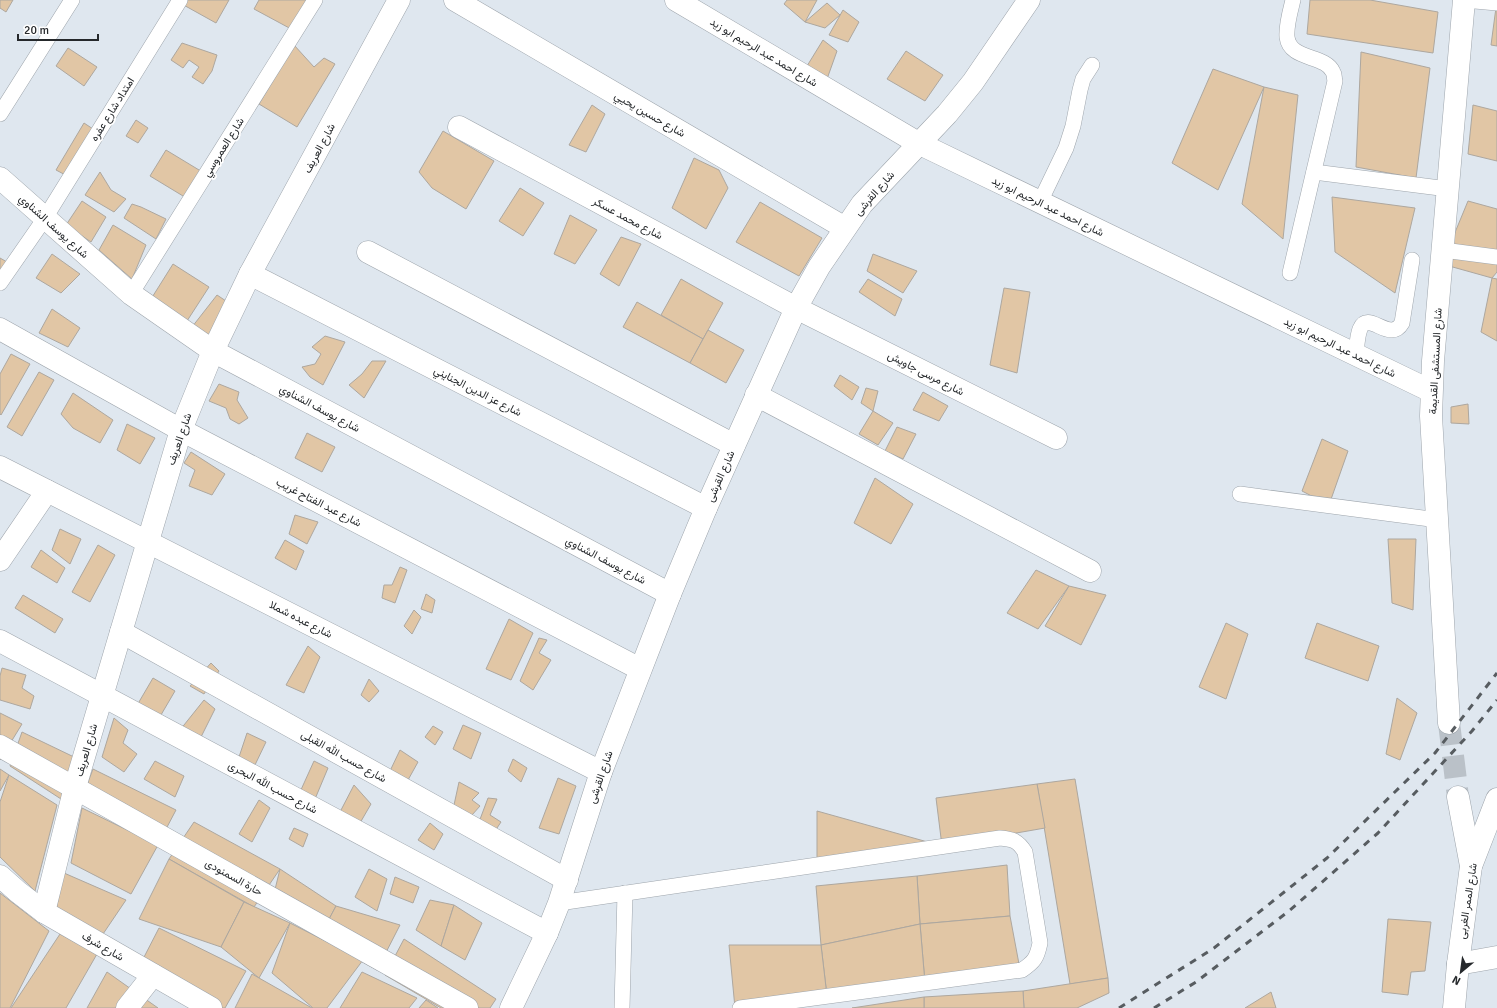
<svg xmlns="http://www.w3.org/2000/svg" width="1497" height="1008" font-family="Signika,Vazirmatn,sans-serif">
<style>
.building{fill:#e1c6a5;stroke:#ada79f}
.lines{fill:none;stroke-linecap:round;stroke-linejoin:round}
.street-tunnel{stroke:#bac1c8;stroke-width:22;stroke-dasharray:22 11;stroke-linecap:butt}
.lane-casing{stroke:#9ea5ac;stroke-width:16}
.street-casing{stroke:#9ea5ac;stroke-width:23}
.lane{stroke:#fff;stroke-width:15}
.street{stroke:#fff;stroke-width:22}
.rail{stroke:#575c60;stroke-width:3;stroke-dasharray:7 7;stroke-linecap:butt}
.labels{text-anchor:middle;stroke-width:3.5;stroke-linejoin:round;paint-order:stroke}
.street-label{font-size:11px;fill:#25282b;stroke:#fff}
</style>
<rect width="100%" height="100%" fill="#dfe7ef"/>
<g class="building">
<path d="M0,0H13L6,12L0,8Z"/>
<path d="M182,0H229L216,23L180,3Z"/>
<path d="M259,0H309L293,30L254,9Z"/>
<path d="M787,0H817L805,22L784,4Z"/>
<path d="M1310,0H1370L1438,12L1433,53L1307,34Z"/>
<path d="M1497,0V46L1491,45Z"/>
<path d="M827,3L840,15L825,28L805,22Z"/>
<path d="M843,10L859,22L848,42L829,35Z"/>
<path d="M823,40L837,51L827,79L807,66Z"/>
<path d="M182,43L217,55L212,71L203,84L192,77L199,67L189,60L183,68L171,60Z"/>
<path d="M294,45L314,67L324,58L335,64L297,127L259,104Z"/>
<path d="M68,48L97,67L84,86L56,66Z"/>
<path d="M906,51L943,75L925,101L887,79Z"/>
<path d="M1361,52L1430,68L1416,178L1356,167Z"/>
<path d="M1213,69L1264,87L1218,190L1172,163Z"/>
<path d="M1264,87L1298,95L1283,239L1242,204Z"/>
<path d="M592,105L605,114L586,152L569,145Z"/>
<path d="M1473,105L1497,111V161L1468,154Z"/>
<path d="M136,120L148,128L138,143L126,136Z"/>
<path d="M84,123L102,135L75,180L56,170Z"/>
<path d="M443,131L494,161L466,209L432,188L419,172Z"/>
<path d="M166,150L204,173L188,199L150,176Z"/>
<path d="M694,158L719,170L728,188L706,229L672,208Z"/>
<path d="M100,172L111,190L126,199L114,212L85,195Z"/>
<path d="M520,188L544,203L523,236L499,221Z"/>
<path d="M1332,197L1415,208L1395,293L1335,252Z"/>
<path d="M82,201L106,217L91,242L66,225Z"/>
<path d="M1468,201L1497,209V272L1492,278L1442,264Z"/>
<path d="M760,202L822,238L799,276L736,242Z"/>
<path d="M132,204L141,207L166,219L156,239L124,218Z"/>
<path d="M570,215L597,230L575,264L554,254Z"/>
<path d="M113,225L146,245L132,279L99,250Z"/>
<path d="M621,237L641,244L619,286L600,274Z"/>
<path d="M52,254L80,274L61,293L36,278Z"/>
<path d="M873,254L917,271L903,293L867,271Z"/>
<path d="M0,258L14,266L0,279Z"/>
<path d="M173,264L209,287L187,321L151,299Z"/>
<path d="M1492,278L1497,279V341L1481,332Z"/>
<path d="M681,279L723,303L703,339L661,315Z"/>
<path d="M868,279L902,299L895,316L859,292Z"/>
<path d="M1004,288L1030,292L1017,373L990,365Z"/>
<path d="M217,295L229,303L208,339L192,327Z"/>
<path d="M637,302L703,339L690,363L623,327Z"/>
<path d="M52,309L80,328L68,347L39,333Z"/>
<path d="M708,330L744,350L726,383L690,363Z"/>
<path d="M325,336L345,342L323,385L310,377L302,367L315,364L321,354L312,347Z"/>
<path d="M11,354L30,364L1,415L0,414V374Z"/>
<path d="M372,361H386L364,398L349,385L362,374Z"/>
<path d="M39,372L54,380L22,436L7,427Z"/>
<path d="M840,375L859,387L852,400L834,386Z"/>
<path d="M219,384L239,392L237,400L248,418L239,424L230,419L226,408L209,401Z"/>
<path d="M866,388L878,391L873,411L861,403Z"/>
<path d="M923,392L948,406L939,421L913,410Z"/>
<path d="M73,393L113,420L100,443L73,428L61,414Z"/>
<path d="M1468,404L1469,424L1451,423V407Z"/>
<path d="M873,411L893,423L878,445L859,434Z"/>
<path d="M127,424L155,438L140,464L117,450Z"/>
<path d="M897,427L916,434L903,459L885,451Z"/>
<path d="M307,433L335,447L322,472L295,458Z"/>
<path d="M1322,439L1348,451L1329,505L1302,491Z"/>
<path d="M191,452L225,474L212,495L189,486L195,470L184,463Z"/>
<path d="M875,478L913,504L891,544L854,523Z"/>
<path d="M295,515L318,522L307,544L289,534Z"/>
<path d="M60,529L81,539L70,564L52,550Z"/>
<path d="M1388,539H1416L1413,610L1392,603Z"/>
<path d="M285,540L304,551L296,570L275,558Z"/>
<path d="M98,545L115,555L90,602L72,592Z"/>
<path d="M41,550L65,568L57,583L31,567Z"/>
<path d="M400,567L407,570L395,603L382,598L384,585H392Z"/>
<path d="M1036,570L1069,586L1038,629L1007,613Z"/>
<path d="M1069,586L1106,595L1081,645L1045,626Z"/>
<path d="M426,594L435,600L432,613L421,609Z"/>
<path d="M23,595L63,619L55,633L15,608Z"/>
<path d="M414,610L421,617L412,634L404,626Z"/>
<path d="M509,619L533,633L511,680L486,669Z"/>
<path d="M1226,623L1248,634L1226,699L1199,687Z"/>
<path d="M1317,623L1379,646L1368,681L1305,658Z"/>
<path d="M539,638L547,640L539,653L551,660L533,690L520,681Z"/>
<path d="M308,646L320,657L304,693L286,685Z"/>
<path d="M211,663L219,671L204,694L190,686Z"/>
<path d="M2,668L26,675L22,688L34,696L30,709L0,700V676Z"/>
<path d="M153,678L175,691L158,720L136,707Z"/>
<path d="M369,679L379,691L369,702L361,695Z"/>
<path d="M1397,698L1417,713L1400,760L1386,754Z"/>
<path d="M204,700L215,709L200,739L176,735Z"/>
<path d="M0,713L22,724L0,760Z"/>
<path d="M114,718L128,730L123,743L137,754L124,772L102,757Z"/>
<path d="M463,725L481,733L471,759L453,749Z"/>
<path d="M433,726L443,732L435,745L425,737Z"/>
<path d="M22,732L74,757L61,799L10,766Z"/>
<path d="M247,733L266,742L254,767L239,757Z"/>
<path d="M400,750L418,762L408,780L390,771Z"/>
<path d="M513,759L527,768L521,782L508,771Z"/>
<path d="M155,761L184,776L175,797L144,779Z"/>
<path d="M314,761L328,768L315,799L300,792Z"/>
<path d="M0,769L9,775L0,791Z"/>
<path d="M93,769L176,810L166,829L84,793Z"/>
<path d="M9,775L57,805L35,891L0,857V802Z"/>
<path d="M558,778L576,786L559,834L539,828Z"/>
<path d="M1075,779L1108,978L1070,984L1037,784Z"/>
<path d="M459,782L479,793L472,800L480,806L472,815L454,805Z"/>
<path d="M1037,784L1045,828L942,846L936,798Z"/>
<path d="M354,785L371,804L360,823L340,812Z"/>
<path d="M488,798L497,799L490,815L501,822L495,831L479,822Z"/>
<path d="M259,800L270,808L252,842L239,834Z"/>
<path d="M82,808L158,845L131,894L71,863Z"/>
<path d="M817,811L942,846L817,865Z"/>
<path d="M194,822L280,869L254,907L169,859Z"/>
<path d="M430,823L443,834L434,850L418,840Z"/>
<path d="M294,828L308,834L303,847L289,839Z"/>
<path d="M169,859L244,902L221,947L139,919Z"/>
<path d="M1007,865L1010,916L920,924L917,876Z"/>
<path d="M280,869L336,906L319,938L271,906Z"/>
<path d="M369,869L387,879L377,911L355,897Z"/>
<path d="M64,873L126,900L103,934L56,909Z"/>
<path d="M917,876L920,924L821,945L816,886Z"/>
<path d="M395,877L419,887L413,903L390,894Z"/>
<path d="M0,893L49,931L10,1008H0Z"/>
<path d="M430,900L454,905L441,946L416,930Z"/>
<path d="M244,902L290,923L259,978L221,947Z"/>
<path d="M454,905L482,923L465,960L441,946Z"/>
<path d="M336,906L400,925L377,970L319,938Z"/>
<path d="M1010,916L1019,964L925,983L920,924Z"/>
<path d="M1388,919L1431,922L1425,971L1411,972L1408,995L1382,992Z"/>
<path d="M290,923L363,960L327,1008H313L272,973Z"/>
<path d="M920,924L925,983L827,996L821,945Z"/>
<path d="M159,928L246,971L225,1008H212L142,961Z"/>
<path d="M60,934L97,954L66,1008H11Z"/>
<path d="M404,939L496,999L490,1008H441L385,975Z"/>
<path d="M729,945H821L827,996L735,1008Z"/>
<path d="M107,972L158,1008H87Z"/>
<path d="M362,972L417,998L409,1008H340Z"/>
<path d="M252,974L259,978L312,1008H235Z"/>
<path d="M1108,978L1109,993L1077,1008H1024L1023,991Z"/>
<path d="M1023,991L1024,1008H924V997Z"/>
<path d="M1271,992L1276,1008H1245Z"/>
<path d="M924,997V1008H852Z"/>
<path d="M426,1000L438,1008H419Z"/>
</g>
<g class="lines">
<path class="street-tunnel" d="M1449,723L1458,797"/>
<defs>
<g id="lane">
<path d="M1464,0L1497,3"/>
<path d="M0,114L72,0"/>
<path d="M1314,172L1448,189"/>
<path d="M1040,202L1066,148L1073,126L1080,90L1083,79L1092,65"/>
<path d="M1443,250L1497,257"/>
<path d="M1290,273L1335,81C1334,79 1335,75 1333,72C1325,54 1290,61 1287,37C1286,26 1290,12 1293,0"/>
<path d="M0,283L45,218L180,0"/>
<path d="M131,294L315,0"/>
<path d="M1356,354C1357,346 1357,337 1360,329C1368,309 1390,344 1402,323L1412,260"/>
<path d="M1240,494L1438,520"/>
<path d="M559,903L1000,838C1013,839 1018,841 1025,852L1040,943C1037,958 1034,962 1022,970L740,1008"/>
<path d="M622,1008L625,893"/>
</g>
<g id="street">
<path d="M455,0L845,228"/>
<path d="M676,0L918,143L1431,391"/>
<path d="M459,127L796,308L1056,438"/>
<path d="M0,178L131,294L213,351L670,594"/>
<path d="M368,252L734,445"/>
<path d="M250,274L706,508"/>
<path d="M0,329L181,430L640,669"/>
<path d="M756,395L1090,571"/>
<path d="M0,467L601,772"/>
<path d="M0,560L47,491"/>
<path d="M121,632L567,880"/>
<path d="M0,641L547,933"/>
<path d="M1449,723L1431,416L1433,361L1464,0"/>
<path d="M0,746L467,1008"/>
<path d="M1458,797L1471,866"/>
<path d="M0,876L18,892L44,912L211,1008"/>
<path d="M44,912L75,787L181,430L213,351L250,274L399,0"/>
<path d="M1458,964L1497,957"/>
<path d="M127,1008L153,975"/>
<path d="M511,1008L547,933L559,903L601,772L670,594L706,508L796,308L819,267L862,204L947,114L973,82L1029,0"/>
<path d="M1454,1008L1458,964L1471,866L1497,799"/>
</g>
</defs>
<use href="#lane" class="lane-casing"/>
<use href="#street" class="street-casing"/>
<use href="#lane" class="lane"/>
<use href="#street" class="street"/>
<g class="rail">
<path d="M1119,1008L1214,948L1327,858L1435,753L1497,673"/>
<path d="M1154,1008L1196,982L1289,911L1378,833L1472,731L1497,700"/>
</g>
</g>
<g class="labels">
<g class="street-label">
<text transform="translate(764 52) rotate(31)" y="4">شارع احمد عبد الرحيم ابو زيد</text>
<text transform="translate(112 109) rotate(-58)" y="4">امتداد شارع عفره</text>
<text transform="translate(650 114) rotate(30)" y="4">شارع حسين يحيي</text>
<text transform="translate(223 147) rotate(-58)" y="4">شارع العمروسي</text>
<text transform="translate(319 148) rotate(-62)" y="4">شارع العريف</text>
<text transform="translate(874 193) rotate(-49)" y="4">شارع القرشى</text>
<text transform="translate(1048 206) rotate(26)" y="4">شارع احمد عبد الرحيم ابو زيد</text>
<text transform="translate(628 218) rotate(28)" y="4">شارع محمد عسكر</text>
<text transform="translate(54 226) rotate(42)" y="4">شارع يوسف الشناوي</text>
<text transform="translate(1340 347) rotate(26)" y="4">شارع احمد عبد الرحيم ابو زيد</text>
<text transform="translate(1435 361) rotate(-87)" y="4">شارع المستشفى القديمة</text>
<text transform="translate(926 373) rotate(27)" y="4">شارع مرسى جاويش</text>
<text transform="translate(478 391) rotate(27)" y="4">شارع عز الدين الجنايني</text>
<text transform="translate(320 408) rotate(28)" y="4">شارع يوسف الشناوي</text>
<text transform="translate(179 439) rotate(-71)" y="4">شارع العريف</text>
<text transform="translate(720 476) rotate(-66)" y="4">شارع القرشى</text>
<text transform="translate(319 502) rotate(27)" y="4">شارع عبد الفتاح غريب</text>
<text transform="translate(606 560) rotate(28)" y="4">شارع يوسف الشناوي</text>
<text transform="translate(301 619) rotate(27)" y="4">شارع عبده شملا</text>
<text transform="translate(86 750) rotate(-74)" y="4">شارع العريف</text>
<text transform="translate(344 756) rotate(29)" y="4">شارع حسب الله القبلى</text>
<text transform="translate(600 777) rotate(-71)" y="4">شارع القرشى</text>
<text transform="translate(273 787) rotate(28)" y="4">شارع حسب الله البحرى</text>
<text transform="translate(234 877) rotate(29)" y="4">حارة السمنودى</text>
<text transform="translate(1467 901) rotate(-81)" y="4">شارع الممر الغربى</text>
<text transform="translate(103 946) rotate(30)" y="4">شارع شرف</text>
</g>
</g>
<g transform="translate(1461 972) rotate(209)" stroke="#ffffff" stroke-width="3" paint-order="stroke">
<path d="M0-3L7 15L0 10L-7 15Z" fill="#25282b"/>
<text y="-6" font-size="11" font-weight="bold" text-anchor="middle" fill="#25282b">N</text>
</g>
<path d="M18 34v6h80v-6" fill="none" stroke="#25282b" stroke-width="2"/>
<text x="24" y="34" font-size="12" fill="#25282b" stroke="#ffffff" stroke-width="3" paint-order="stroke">20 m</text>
</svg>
